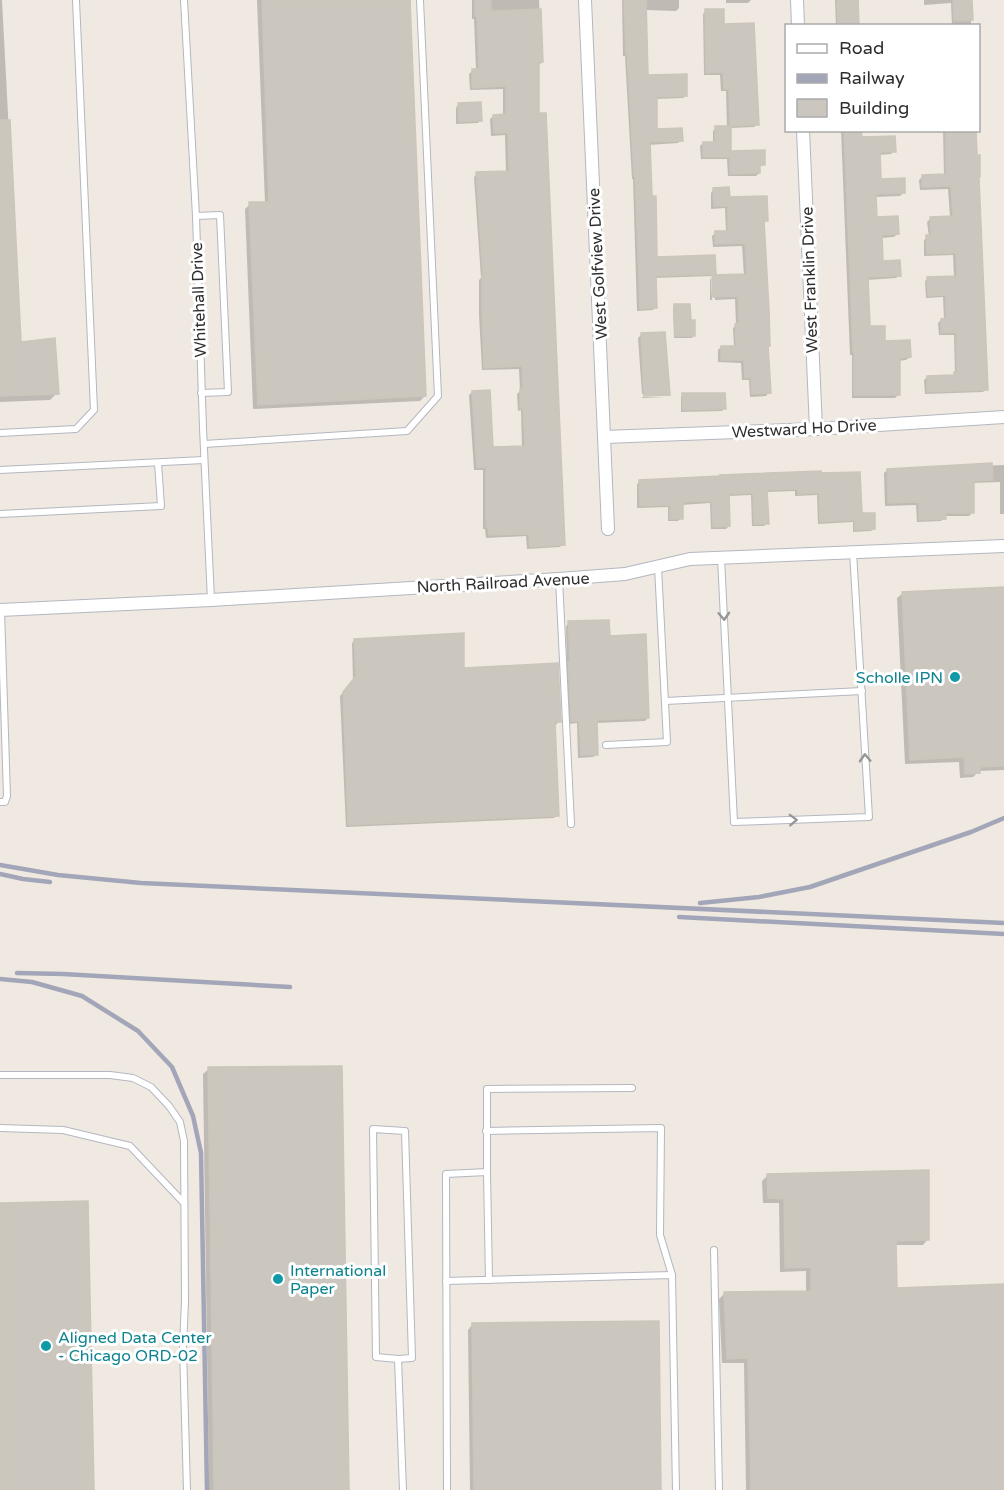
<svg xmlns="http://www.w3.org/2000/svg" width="1004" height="1490" font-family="'Varela Round',sans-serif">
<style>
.shadow{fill:#0003}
.building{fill:#cbc7bf;stroke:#cbc5ba;stroke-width:1.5}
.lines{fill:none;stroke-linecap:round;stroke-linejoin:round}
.service-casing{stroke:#b4b7c1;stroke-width:8}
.minor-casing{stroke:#b4b7c1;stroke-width:14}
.service{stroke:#fff;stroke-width:6}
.minor{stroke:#fff;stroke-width:12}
.rail{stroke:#a3a6b8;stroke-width:4.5}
.oneway{stroke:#969696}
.culture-dot{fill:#0f9aa8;stroke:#fff;stroke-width:2}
.labels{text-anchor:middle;stroke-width:6;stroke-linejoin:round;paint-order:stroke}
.street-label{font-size:16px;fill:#2e2e2e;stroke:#fff}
.culture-label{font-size:16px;fill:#0d838f;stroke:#fff;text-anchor:start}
</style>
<rect width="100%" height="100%" fill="#efe9e1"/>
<g class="shadow">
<path d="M0,0H2L20,344L57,393L50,400L0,402Z"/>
<path d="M257,0H408L425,396L420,401L253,409L245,209L250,204L265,203Z"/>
<path d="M472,0H539L542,62L539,65L537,115L563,544L560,547L527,549L526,536L486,538L485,529H483V470H474L469,395L472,392L492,449L522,448L521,410L518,411L517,394L520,391L519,369L482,370L479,315V280L481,278L474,177L477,174L506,172L505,135L491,136L490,119L494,116H503V89L470,90L469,74L472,71L476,70L474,19H472Z"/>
<path d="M622,0H679V8L676,11L645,10L647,77L686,95L683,98L655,99L656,131L681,140L678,143L648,145L656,258L715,273L712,276L655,278L656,307L653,310L637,311L633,179H632L625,56H623Z"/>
<path d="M726,0H751L748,3H726Z"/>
<path d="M835,0H856L858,26H836Z"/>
<path d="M924,0H971V26H952L951,3L924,5Z"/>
<path d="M706,11L723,25L757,124L754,127L730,128V152L764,164L759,167V173L756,176H728L727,159H701L700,146L703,143H713V131L716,128H727L726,91H721L720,75H704L703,14Z"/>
<path d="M459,104L481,120L478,123L456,124V108Z"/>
<path d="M841,130H860V139L894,151L891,154L878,155L879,180L904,192L900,196L874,197L875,218L897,234L894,237L881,238V263L900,275L896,278L867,280L869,328L884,343L910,357L906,360L898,361V395L895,398H852V355H850Z"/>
<path d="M943,130H975L986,389L983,392L925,394L924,380L927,377L952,376L955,373L954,335H939L938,323L941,320H944L943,297L926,298L925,281L928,278L954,277L953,255L924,256V240L929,237L927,222L930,219L950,217L948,189L920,190L919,180L922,177L944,176Z"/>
<path d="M714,189L766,221L762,225L769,392L766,396L750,397L749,380H742L741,363L718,362V350L721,347H734L733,328L736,325L735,299L715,300L714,277L744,276L742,246L713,247L712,236L715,233L726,232L725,208L711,209V193Z"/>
<path d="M711,278L712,300H710V280Z"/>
<path d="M675,306L689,321L694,335L692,338H674L673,308Z"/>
<path d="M641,335L668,394L667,396V393L642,394L638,338Z"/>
<path d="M683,395L724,409L722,411L681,412V397Z"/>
<path d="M642,397H666L642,398Z"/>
<path d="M1004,465V514H1000V482L972,483L973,512L969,516H944V518L941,521L917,522L916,505L885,506L884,473L887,470Z"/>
<path d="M858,473L861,515L874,528L871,531L853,532V522L818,524L817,495L795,496V491L766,492L767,523L764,526H752L751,495L728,496L729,526L726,529H711L710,503L681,505V518L678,521H668V507L637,508V484L640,481Z"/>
<path d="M1004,589V770L979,771L973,777L960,778L959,762L905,764L897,598L903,593Z"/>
<path d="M569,623L608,638L648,718L645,721L595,723L597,754L593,757L578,758L577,723L569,724L566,667L567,665L566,626Z"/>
<path d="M355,640L463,669L559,721L556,725H553L557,815L554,818L346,827L340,696L353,681L352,643Z"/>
<path d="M209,1069L347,1490H209L203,1074Z"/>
<path d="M768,1175L928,1239L923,1245H894L895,1289L1004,1286V1490H746L744,1363H722L719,1299L724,1294L806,1292V1271L780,1272L779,1203H763L762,1181Z"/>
<path d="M473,1324L660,1490H470L468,1330Z"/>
</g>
<g class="building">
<path d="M262,0H410L426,396L258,405L249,202H269Z"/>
<path d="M475,0H491V11L541,9L543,62L539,63V113H546L565,545L530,547L529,534L489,535L488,527H486V467L477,468L472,391L490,390L493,447L525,446L523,408H520V389H523L522,366L484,368L482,311V275H483L476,172L509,171L508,133H494L493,115L506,114V86L472,88V69H479L477,16H475Z"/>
<path d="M624,0H646L648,75L687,74V96L657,97V129L682,128L683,141L650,142L652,196H656L657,257L715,255L716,274L656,276L657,308L640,309L635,176H634L627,54H626Z"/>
<path d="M837,0H858L859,26H838Z"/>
<path d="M953,0H972L973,20L954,21Z"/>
<path d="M705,9H724V24L754,23L759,125L730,126L729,89H724L723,72L706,73Z"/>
<path d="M481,102L482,121L459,122L458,103Z"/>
<path d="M0,120H10L21,342L55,338L59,394L0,396Z"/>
<path d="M715,126H731V151L765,150V165H760V173L730,174V157H703V142H715Z"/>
<path d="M844,130H861L862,137L895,136L896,152H880L881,179L905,178V193L876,194L877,217L898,216L899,234L882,235L883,261L900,260L901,276L868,277L870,326H885V341L910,340L911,357L900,358V395H854V352H853Z"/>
<path d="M946,130H976L977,155H980V177L979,178L988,390L927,392V376L954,375V372H957L956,332L941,333V319L946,318V295L928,296L927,277L957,276L956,253L927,254L926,235H931L930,217L953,216L951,186L922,187V175L946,174Z"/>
<path d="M729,187L730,197L767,196L768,221H764L769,310L770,346H768L771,393L752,394L751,377L745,378L744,360H721V346H736L735,324L739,323L738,296L713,297L712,275L747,274L745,243L715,244V231H728V206H714L713,188Z"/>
<path d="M674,304H690L691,320H695V336H675Z"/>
<path d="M665,332L670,395L644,396L641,333Z"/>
<path d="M682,393H725L726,409L683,410Z"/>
<path d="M992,463L993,480L974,481V513H945L946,519L919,520V502L888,503L887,469Z"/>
<path d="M821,471V473L860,472L862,513H875V529L855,530V520L820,522L819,493L798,494V489L767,490L769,524H754L753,493L729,494L730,526L713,527L712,501L683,502V519H670V505L640,506L639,480L721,476L720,475Z"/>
<path d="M1004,587V766L980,767V773L965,774L964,757L910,760L902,592Z"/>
<path d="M609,620L610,636L646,634L649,718L597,720L598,755H581L579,721H571L568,662H570L568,621Z"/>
<path d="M464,633V668L558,663L561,722H555L559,816L348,825L343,692L356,676L354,639Z"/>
<path d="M342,1066L349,1490H214L208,1067Z"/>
<path d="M929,1170V1240L896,1241L897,1288L1004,1284V1490H751L748,1358L727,1359L724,1292L811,1291V1267L785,1268L784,1199L768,1198L767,1174Z"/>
<path d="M88,1201L94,1490H0V1203Z"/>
<path d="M659,1321L661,1490H474L472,1323Z"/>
</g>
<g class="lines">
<defs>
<g id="service">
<path d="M184,0L196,216L203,428L211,600"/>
<path d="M196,216L220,215L228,392L201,393"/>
<path d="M0,433L76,429L94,410L76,0"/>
<path d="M204,444L407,431L438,396L420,0"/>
<path d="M0,470L204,460"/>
<path d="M0,514L161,506L158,463"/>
<path d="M721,558L734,822L869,817L853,552"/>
<path d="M559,579L571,824"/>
<path d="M665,701L862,691"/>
<path d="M606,745L667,742L658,567"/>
<path d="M0,802H5L7,796L1,610"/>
<path d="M0,1075H110L133,1078L151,1087L169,1106L180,1122L184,1141L185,1301L183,1347L187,1490"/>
<path d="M0,1128L63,1130L130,1146L184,1203"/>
<path d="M373,1129L405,1131L412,1358L398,1359L376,1357Z"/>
<path d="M486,1131L661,1128L660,1235L672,1275"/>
<path d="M487,1172L489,1280"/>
<path d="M714,1250L719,1490"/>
<path d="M446,1281L672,1275L676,1490"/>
<path d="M398,1359L403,1490"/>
<path d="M447,1490L446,1174L487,1172V1089L632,1088"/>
</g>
<g id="minor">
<path d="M585,0L608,529"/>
<path d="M797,0L798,26"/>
<path d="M803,130L816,429"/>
<path d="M604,437L816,429L1004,417"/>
<path d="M0,610L211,600L559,579L625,574L690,559L1004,546"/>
</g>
</defs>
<use href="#service" class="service-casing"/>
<use href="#minor" class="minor-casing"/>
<use href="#service" class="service"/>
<use href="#minor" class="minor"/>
<g class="rail">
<path d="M0,865L58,875L141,883L1004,923"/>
<path d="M0,874L23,879L50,882"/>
<path d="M700,903L759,897L810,887L971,832L1004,818"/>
<path d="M679,917L1004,934"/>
<path d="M17,973L63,974L290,987"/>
<path d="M0,979L32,982L82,996L138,1031L172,1067L193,1116L201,1153L207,1490"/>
</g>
</g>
<defs><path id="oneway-chevron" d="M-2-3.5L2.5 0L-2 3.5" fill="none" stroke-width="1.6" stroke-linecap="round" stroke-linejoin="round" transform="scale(1.5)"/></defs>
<g class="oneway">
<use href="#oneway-chevron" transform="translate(724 616) rotate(87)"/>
<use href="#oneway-chevron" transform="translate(865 758) rotate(-92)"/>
<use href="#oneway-chevron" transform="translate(793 820) rotate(-2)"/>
</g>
<g class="culture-dot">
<circle cx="955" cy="677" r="6"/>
<circle cx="278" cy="1279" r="6"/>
<circle cx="46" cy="1346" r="6"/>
</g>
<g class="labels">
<g class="street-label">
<text transform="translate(597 264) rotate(-93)" y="6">West Golfview Drive</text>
<text transform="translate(809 280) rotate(-92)" y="6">West Franklin Drive</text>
<text transform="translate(198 300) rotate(-92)" y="6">Whitehall Drive</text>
<text transform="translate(804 428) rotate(-3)" y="6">Westward Ho Drive</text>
<text transform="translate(503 582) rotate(-3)" y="6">North Railroad Avenue</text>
</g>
<g class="culture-label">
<text x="943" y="683" text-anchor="end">Scholle IPN</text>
<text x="290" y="1276">International<tspan x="290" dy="18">Paper</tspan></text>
<text x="58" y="1343">Aligned Data Center<tspan x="58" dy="18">- Chicago ORD-02</tspan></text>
</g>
</g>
<rect x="785" y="24" width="195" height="108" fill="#ffffff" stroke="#ababab" stroke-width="1.5"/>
<rect x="797" y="44" width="30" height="9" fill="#ffffff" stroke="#ababab" stroke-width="1.5"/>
<text x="839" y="54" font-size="18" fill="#2e2e2e">Road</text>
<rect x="797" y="74" width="30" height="9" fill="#a3a6b8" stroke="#ababab" stroke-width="1.5"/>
<text x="839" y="84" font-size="18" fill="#2e2e2e">Railway</text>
<rect x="797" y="99" width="30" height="18" fill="#cbc7bf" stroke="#ababab" stroke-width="1.5"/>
<text x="839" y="114" font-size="18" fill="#2e2e2e">Building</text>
</svg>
